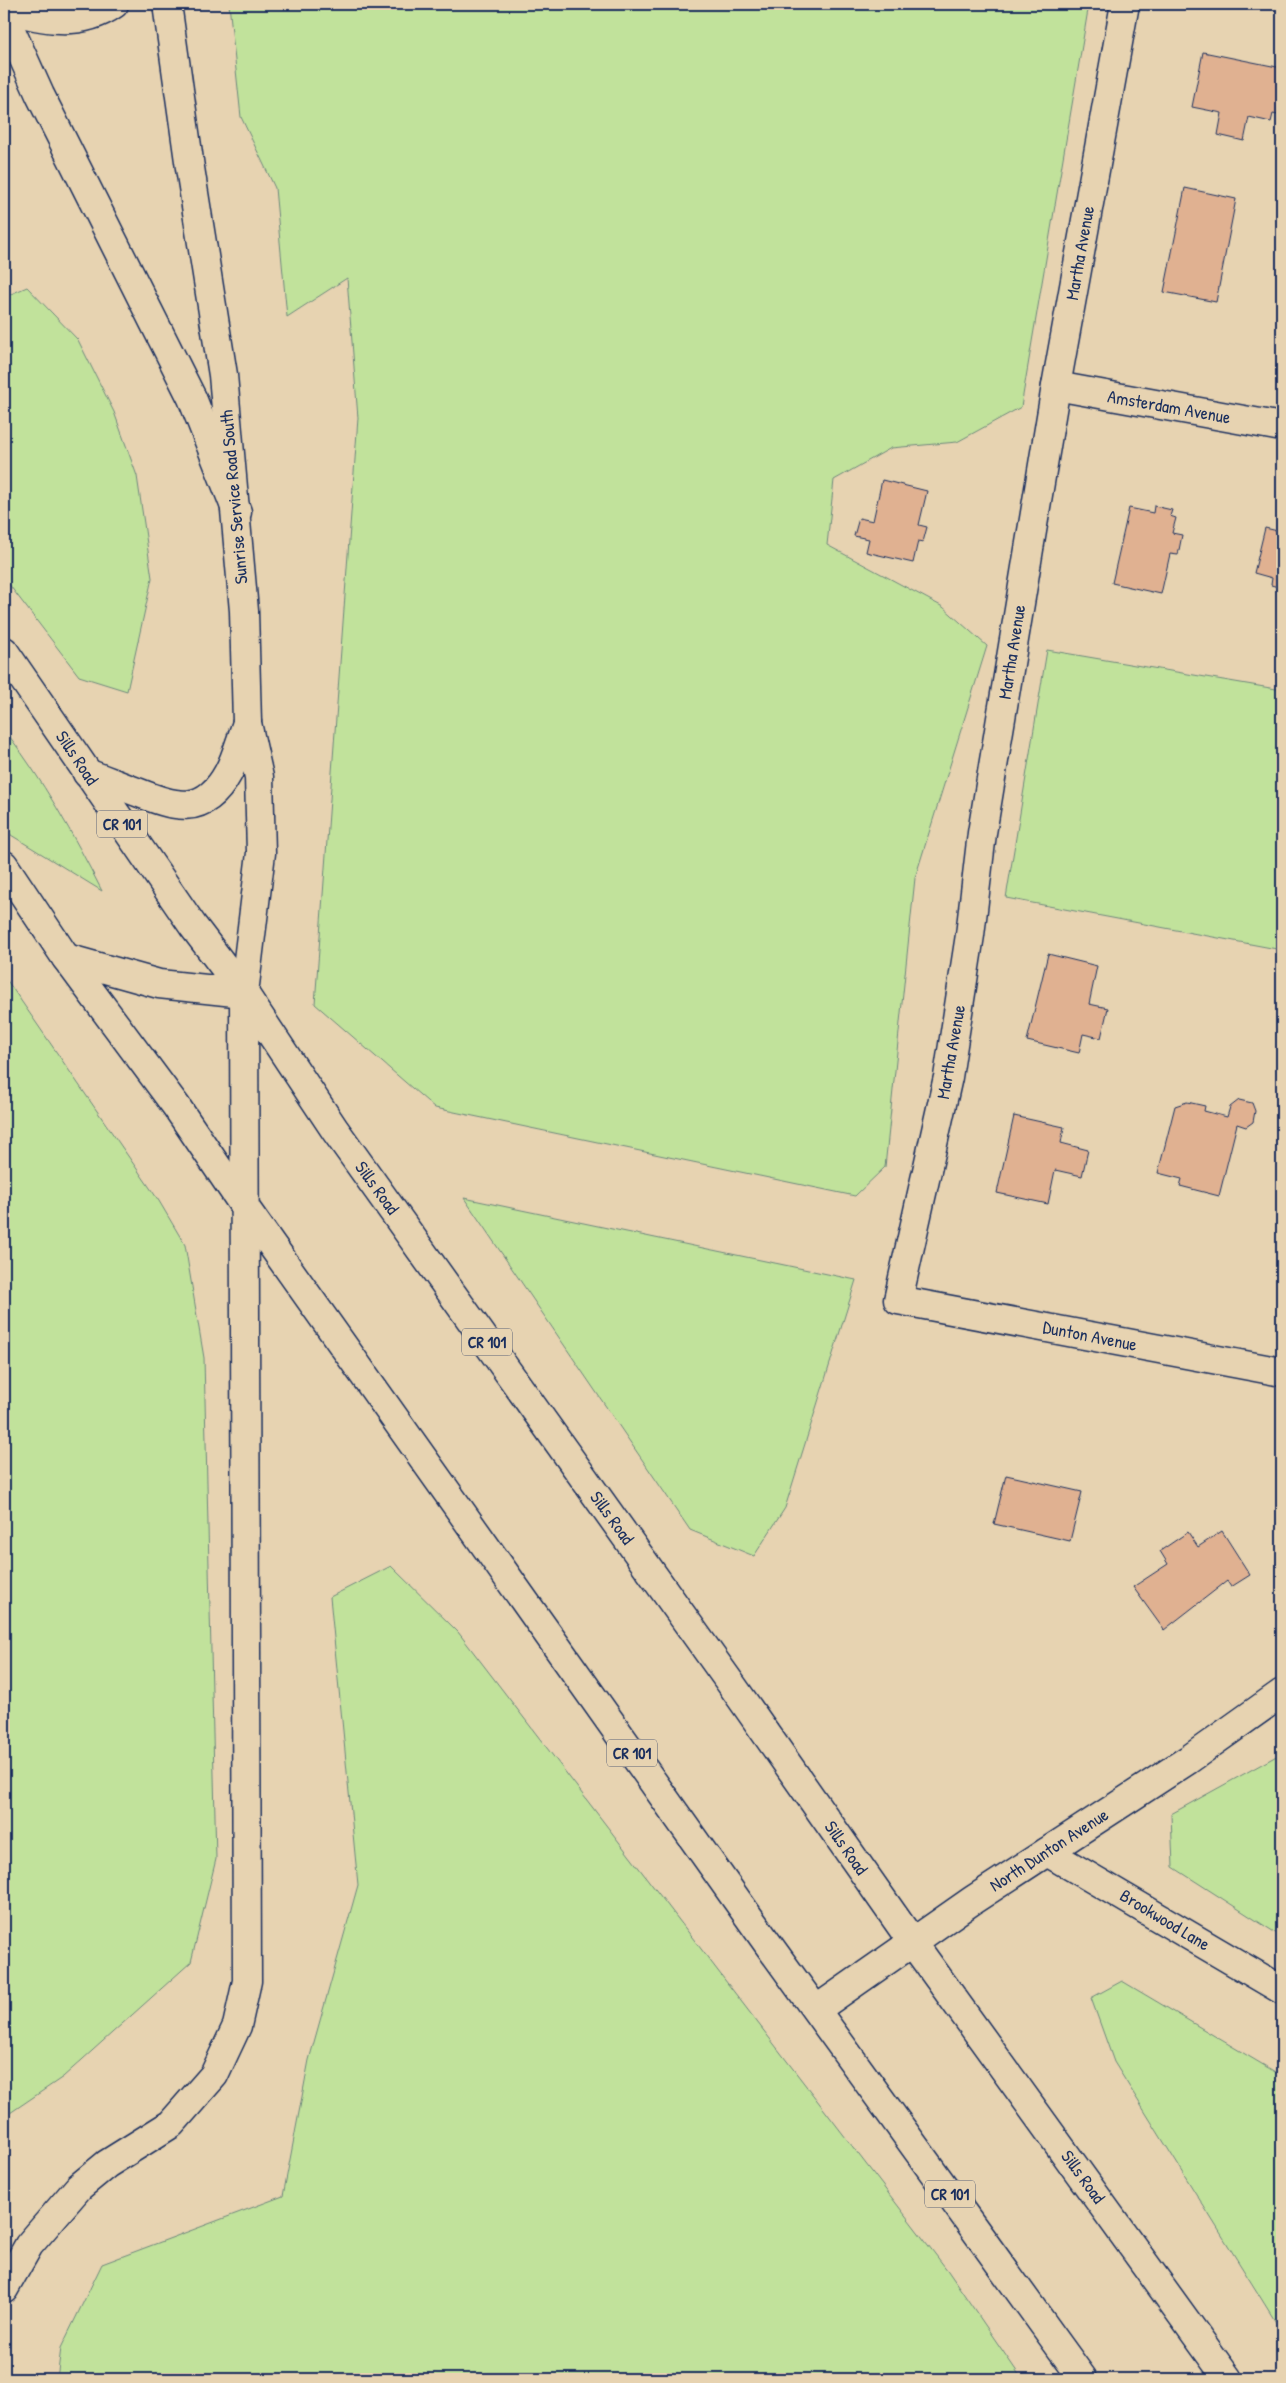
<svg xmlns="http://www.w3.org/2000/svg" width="1286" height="2383" font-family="'Patrick Hand',sans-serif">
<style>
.green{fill:#c1e29b;stroke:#6e887c}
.building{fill:#e0b191;stroke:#1b2f5e}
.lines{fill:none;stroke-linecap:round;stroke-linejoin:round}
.street-casing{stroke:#1b2f5e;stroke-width:31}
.secondary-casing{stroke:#1b2f5e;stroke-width:31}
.primary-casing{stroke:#1b2f5e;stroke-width:31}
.highway-casing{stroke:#1b2f5e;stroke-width:31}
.street{stroke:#e7d3b1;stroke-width:28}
.secondary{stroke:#e7d3b1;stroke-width:28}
.primary{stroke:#e7d3b1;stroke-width:28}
.highway{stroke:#e7d3b1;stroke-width:28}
.labels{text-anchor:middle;stroke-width:4;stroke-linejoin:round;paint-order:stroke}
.shield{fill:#e7d3b1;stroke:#586077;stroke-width:1}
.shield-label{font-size:16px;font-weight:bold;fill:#1b2f5e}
.street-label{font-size:18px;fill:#1b2f5e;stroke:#e7d3b1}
</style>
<rect width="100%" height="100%" fill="#e7d3b1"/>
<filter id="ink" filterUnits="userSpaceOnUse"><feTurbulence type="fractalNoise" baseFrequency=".02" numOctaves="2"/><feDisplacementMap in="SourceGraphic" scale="10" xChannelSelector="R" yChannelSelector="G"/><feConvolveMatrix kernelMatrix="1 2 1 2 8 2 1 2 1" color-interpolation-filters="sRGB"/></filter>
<g filter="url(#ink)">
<g class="green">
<path d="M229,4H1089L1021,407L957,442L891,448L834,480L827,545L943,607L987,646L915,878L885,1167L855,1196L435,1108L315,1004L358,418L347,278L287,317L275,188L241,117Z"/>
<path d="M27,287L78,340L114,412L137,476L152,578L127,691L79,676L4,578V297Z"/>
<path d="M1047,650L1282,690V950L1006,898Z"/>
<path d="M4,729C43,780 73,834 102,891L11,835L4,825Z"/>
<path d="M4,976L159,1201L185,1245L204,1358L216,1859L191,1962L63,2077L10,2113L4,2103Z"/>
<path d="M464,1198L856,1280L785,1508L754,1556L690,1530Z"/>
<path d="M391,1566L458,1632L948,2271L1022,2379H57L61,2348L102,2264L283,2196L309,2060L358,1885L330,1597Z"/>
<path d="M1282,1753V1937L1173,1867L1171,1814Z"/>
<path d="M1122,1981L1282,2076V2332L1114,2062L1091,1998Z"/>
</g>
<g class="building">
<path d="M1203,52L1282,68V116L1273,114L1271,122L1249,117L1244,141L1218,135L1222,113L1192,107Z"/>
<path d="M1185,188L1236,199L1216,302L1164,292Z"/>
<path d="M882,480L927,491L919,525L927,527L923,542L918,541L913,563L866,552L869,539L854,536L859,518L873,521Z"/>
<path d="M1154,506L1172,510L1170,516L1176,518L1172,533L1182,535L1178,555L1170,554L1161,594L1112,583L1129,508L1153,513Z"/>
<path d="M1265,528L1282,532V588L1271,585L1272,578L1254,573Z"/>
<path d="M1048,954L1097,966L1089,1004L1108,1008L1101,1038L1083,1034L1079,1053L1027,1041Z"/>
<path d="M1239,1100L1252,1103L1255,1111L1253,1122L1246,1127L1237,1124L1219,1196L1180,1186L1182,1179L1158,1173L1175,1106L1187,1102L1205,1106L1204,1111L1227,1117L1230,1107Z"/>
<path d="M1014,1116L1064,1127L1061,1143L1088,1150L1082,1176L1055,1170L1048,1204L997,1193Z"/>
<path d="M1006,1475L1082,1492L1070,1541L994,1524Z"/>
<path d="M1222,1531L1250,1575L1231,1587L1227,1581L1164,1630L1133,1587L1168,1564L1160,1551L1188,1532L1198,1547Z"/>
</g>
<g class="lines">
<defs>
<g id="street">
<path d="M1125,4L1056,386L982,833L970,935L948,1077L898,1300L1282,1372"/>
<path d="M1056,386L1282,427"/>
<path d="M1047,1852L1282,1990"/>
</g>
<g id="secondary">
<path d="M167,4L190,168L223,375L244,611L247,723L259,777L261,853L244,993"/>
<path d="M817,2009L973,1900L1188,1760L1282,1693"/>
</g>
<g id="primary">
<path d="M4,651L193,926L244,993L335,1130L734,1688L913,1943L1228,2379"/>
<path d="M87,773C104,779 120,786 137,792C175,807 204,817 228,773C236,758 241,739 247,723"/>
<path d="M4,865L66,958L176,1106L244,1206L768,1944L1083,2379"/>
<path d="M66,958L159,984L244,993"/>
</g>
<g id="highway">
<path d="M4,8C41,19 80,28 114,4"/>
<path d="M4,15L40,95L192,398L237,512"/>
<path d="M4,2289L29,2245L79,2187L107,2164L171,2124L214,2075L237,2026L247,1981L244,993"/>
</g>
</defs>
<use href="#street" class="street-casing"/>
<use href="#secondary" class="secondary-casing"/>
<use href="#primary" class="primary-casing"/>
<use href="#highway" class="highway-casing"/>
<use href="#street" class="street"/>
<use href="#secondary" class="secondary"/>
<use href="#primary" class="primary"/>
<use href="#highway" class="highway"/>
</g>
</g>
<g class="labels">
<g class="shield">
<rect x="97" y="810.5" width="50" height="27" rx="4"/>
<rect x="462" y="1328.5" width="50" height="27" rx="4"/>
<rect x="607" y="1739.5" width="50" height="27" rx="4"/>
<rect x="925" y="2180.5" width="50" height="27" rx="4"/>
</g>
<g class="shield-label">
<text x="122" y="830">CR 101</text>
<text x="487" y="1348">CR 101</text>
<text x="632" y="1759">CR 101</text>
<text x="950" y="2200">CR 101</text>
</g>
<g class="street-label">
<text transform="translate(1080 253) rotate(-80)" y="6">Martha Avenue</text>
<text transform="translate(1169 407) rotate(10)" y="6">Amsterdam Avenue</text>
<text transform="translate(234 497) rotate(-95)" y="6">Sunrise Service Road South</text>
<text transform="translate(1012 652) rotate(-81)" y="6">Martha Avenue</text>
<text transform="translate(77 758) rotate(56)" y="6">Sills Road</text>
<text transform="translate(951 1052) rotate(-80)" y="6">Martha Avenue</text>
<text transform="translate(377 1188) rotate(54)" y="6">Sills Road</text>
<text transform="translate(1090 1336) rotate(11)" y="6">Dunton Avenue</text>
<text transform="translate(612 1518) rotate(54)" y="6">Sills Road</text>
<text transform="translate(846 1848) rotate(55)" y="6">Sills Road</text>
<text transform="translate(1049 1850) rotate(-33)" y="6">North Dunton Avenue</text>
<text transform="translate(1165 1920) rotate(31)" y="6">Brookwood Lane</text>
<text transform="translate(1083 2177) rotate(54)" y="6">Sills Road</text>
</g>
</g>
<rect width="1286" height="2383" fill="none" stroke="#e7d3b1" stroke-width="20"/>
<rect x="10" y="10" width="1266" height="2363" fill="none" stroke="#1b2f5e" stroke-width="2" filter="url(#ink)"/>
</svg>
